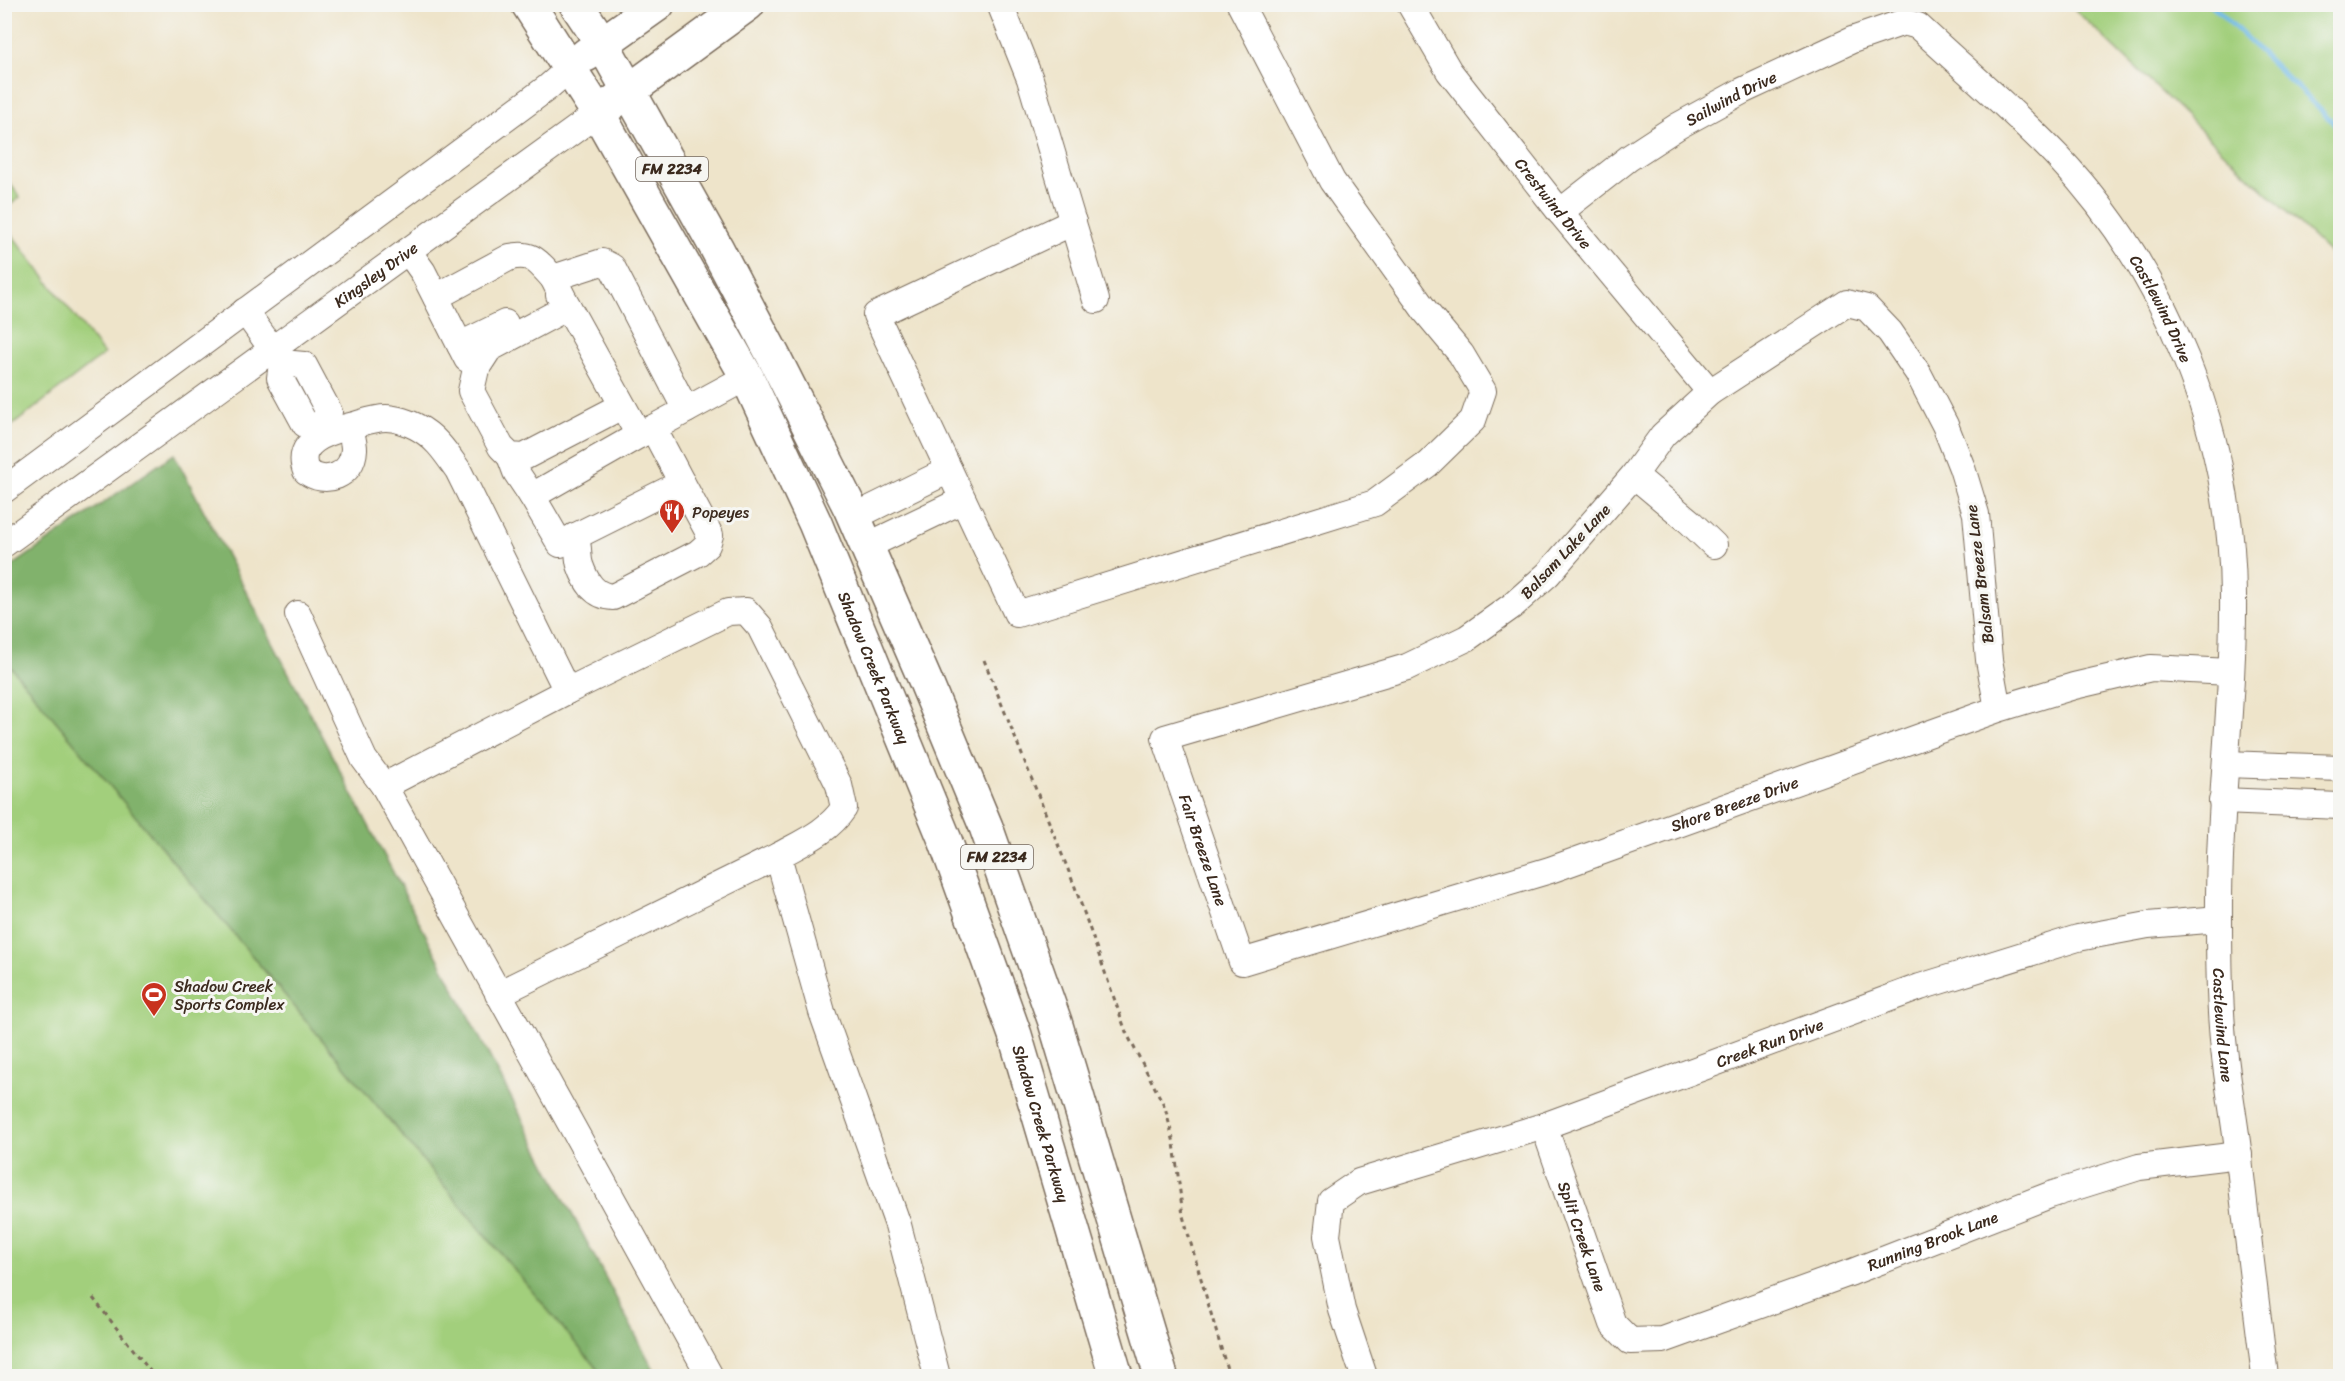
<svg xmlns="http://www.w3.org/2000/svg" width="2345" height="1381" font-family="Sriracha,sans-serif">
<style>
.green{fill:#a2cf7c;stroke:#6e7c4d;stroke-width:1.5}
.forest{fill:#81b26c;stroke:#5e6e45;stroke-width:1.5}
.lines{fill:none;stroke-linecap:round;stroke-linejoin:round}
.stream{stroke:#6fbae8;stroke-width:5}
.minor-casing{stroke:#7a6b5a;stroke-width:28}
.major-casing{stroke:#7a6b5a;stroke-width:36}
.path{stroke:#7a6b5a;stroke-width:3;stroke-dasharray:4.5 4.5;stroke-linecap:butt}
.minor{stroke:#fff;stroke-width:26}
.major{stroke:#fff;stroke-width:33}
.labels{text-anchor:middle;stroke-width:6;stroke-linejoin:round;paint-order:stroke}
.shield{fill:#f6f6f2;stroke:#73675e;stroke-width:1.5}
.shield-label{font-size:15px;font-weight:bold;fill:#3b2a1e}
.street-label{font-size:16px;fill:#3b2a1e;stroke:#f6f6f2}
.poi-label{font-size:16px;fill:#3b2a1e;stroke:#f6f6f2;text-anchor:start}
</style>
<rect width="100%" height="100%" fill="#f6f6f2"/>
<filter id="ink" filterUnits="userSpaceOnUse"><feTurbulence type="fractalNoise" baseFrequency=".0167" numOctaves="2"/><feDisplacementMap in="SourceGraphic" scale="12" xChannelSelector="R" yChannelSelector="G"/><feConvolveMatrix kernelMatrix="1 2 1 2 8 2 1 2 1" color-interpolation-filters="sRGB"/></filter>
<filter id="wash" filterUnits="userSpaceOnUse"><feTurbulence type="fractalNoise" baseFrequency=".008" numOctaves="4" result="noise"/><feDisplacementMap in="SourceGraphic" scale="24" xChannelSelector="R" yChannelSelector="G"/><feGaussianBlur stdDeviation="1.35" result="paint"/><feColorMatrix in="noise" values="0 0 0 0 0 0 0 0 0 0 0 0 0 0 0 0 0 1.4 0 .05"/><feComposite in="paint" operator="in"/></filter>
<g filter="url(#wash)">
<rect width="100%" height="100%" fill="#eee4ca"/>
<g class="green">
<path d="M2070,5H2340V263Z"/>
<path d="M5,177L20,197L5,209Z"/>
<path d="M9,231L104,354L5,431L4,235Z"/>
<path d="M5,660L603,1376H4Z"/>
</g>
<path class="forest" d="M174,454L657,1376H603L5,660V571Z"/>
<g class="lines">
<path class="stream" d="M2211,4L2340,129"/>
</g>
</g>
<g filter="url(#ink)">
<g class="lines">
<defs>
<g id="minor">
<path d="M1000,4L1030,79L1096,300"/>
<path id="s1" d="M1410,4L1449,71L1560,212L1710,392"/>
<path id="s2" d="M1560,212L1629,158L1678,126L1742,91L1852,40L1904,22L1918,26C1964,69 2014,111 2057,156C2168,273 2232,435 2233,595C2234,703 2218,810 2219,917C2219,954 2219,991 2222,1027C2225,1071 2234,1114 2239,1158C2247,1231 2256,1304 2265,1376"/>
<path d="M1073,222L876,315L1017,614L1375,503L1428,464L1473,420L1483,391L1461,354L1426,312L1332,181L1240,4"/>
<path d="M408,251L423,272L467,359"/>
<path d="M561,294L553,278L602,262L612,267L686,410"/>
<path d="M559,295L561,294L639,435L653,428"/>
<path d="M436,297L510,257C533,252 538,262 553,278"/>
<path d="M568,307L489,349L476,369L471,391L501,447L510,456L524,457L622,406"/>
<path d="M245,311L282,363L280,378L305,424L320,427"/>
<path d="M460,345L505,323"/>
<path d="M282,363L304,365L329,412L320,427"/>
<path d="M350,426C351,433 354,442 354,449C353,476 325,486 306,471C294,441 329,432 350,426C362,423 374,418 386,418C395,418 410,423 417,427C436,437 446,453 458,470L567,691L384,786L710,1376"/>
<path d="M510,456L516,472L532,496L560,544L682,483L653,428L747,377"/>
<path d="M1634,475L1689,521L1714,545"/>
<path d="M4,490L547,88L570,68"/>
<path d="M532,496L639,435"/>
<path d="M854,517L949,470"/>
<path d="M575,536C580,548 577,556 580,565C586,582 594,596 613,597L698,553L707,545L710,535L682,483"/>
<path id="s3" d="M4,544L598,113"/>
<path d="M867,546L963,500"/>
<path d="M298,614L364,759L384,786"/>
<path d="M567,691L728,612L746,611L760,627L839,785L844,808C828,832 803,842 778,856L822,1012L898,1225L937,1376"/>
<path id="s4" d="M1998,709L1989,660L1976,514L1962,468L1945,425L1918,373L1890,332L1867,308L1847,303L1710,392L1663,435L1634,475L1548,574L1512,606L1467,638L1407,667L1165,738L1242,962L1550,870L1998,709L2074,686L2151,668L2230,672"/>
<path d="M2226,764L2340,768"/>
<path d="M2222,801L2340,806"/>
<path d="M498,994L778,856"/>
<path id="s5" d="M1544,1126L1613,1324L1630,1341L1663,1340L1852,1272L2050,1195L2139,1167L2239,1155"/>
<path id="s6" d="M1364,1376L1342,1310L1327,1236L1331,1201L1359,1182L1544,1126L1920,987L2078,938L2148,925L2219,919"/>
</g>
<g id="major">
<path id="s7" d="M528,4L598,113L747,377L815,523L945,840L1015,1035L1116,1376"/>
<path d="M576,4L602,43L716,247L775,359L850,508L925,680L986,827L1055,1022L1161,1376"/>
<path d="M586,55L658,4"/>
<path d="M611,104L748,4"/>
</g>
</defs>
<use href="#minor" class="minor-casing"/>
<use href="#major" class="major-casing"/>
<g class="path">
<path d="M984,660L1075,887L1126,1032L1165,1107L1174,1143L1183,1216L1229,1376"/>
<path d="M93,1298L154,1376"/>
</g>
<use href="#minor" class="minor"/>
<use href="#major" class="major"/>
</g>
</g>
<defs>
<symbol id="restaurant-pin" viewBox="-11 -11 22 30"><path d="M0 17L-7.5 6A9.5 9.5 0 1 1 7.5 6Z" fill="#c8321e" stroke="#f6f6f2"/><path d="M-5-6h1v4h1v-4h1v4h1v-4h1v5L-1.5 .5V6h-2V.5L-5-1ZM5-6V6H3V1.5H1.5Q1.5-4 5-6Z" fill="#fff"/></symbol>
<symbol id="stadium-pin" viewBox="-11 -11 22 30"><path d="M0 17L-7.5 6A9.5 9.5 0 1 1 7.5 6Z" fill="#c8321e" stroke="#f6f6f2"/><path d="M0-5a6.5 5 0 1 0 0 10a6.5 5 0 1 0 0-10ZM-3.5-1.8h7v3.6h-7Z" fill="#fff"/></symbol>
</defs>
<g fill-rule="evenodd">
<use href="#restaurant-pin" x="657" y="497" width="30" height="40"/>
<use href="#stadium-pin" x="139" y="980" width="30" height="40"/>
</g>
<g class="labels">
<g class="shield">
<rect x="636" y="157" width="72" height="24" rx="4.5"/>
<rect x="961" y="845" width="72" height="24" rx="4.5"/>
</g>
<g class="shield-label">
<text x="672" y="174">FM 2234</text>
<text x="997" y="862">FM 2234</text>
</g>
<g class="street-label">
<text dy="6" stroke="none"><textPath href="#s2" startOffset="206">Sailwind Drive</textPath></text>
<text dy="6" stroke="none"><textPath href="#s1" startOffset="246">Crestwind Drive</textPath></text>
<text dy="6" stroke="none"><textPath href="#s3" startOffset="459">Kingsley Drive</textPath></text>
<text dy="6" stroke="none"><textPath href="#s2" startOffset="786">Castlewind Drive</textPath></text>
<text transform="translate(1565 551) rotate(-47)" y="6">Balsam Lake Lane</text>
<text transform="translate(1979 574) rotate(-97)" y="6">Balsam Breeze Lane</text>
<text dy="6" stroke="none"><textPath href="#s7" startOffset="750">Shadow Creek Parkway</textPath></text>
<text dy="6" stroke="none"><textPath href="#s4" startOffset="2037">Shore Breeze Drive</textPath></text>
<text dy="6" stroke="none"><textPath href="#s4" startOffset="1401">Fair Breeze Lane</textPath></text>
<text dy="6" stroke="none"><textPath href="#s2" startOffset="1515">Castlewind Lane</textPath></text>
<text dy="6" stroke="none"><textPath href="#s6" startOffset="648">Creek Run Drive</textPath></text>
<text dy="6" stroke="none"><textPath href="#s7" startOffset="1236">Shadow Creek Parkway</textPath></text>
<text dy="6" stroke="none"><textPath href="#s5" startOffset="117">Split Creek Lane</textPath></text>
<text dy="6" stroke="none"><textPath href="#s5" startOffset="554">Running Brook Lane</textPath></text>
</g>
<g class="poi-label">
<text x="692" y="518">Popeyes</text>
<text x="174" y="992">Shadow Creek<tspan x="174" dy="18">Sports Complex</tspan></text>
</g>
</g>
<rect width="2345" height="1381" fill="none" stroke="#f6f6f2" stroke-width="24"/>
</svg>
